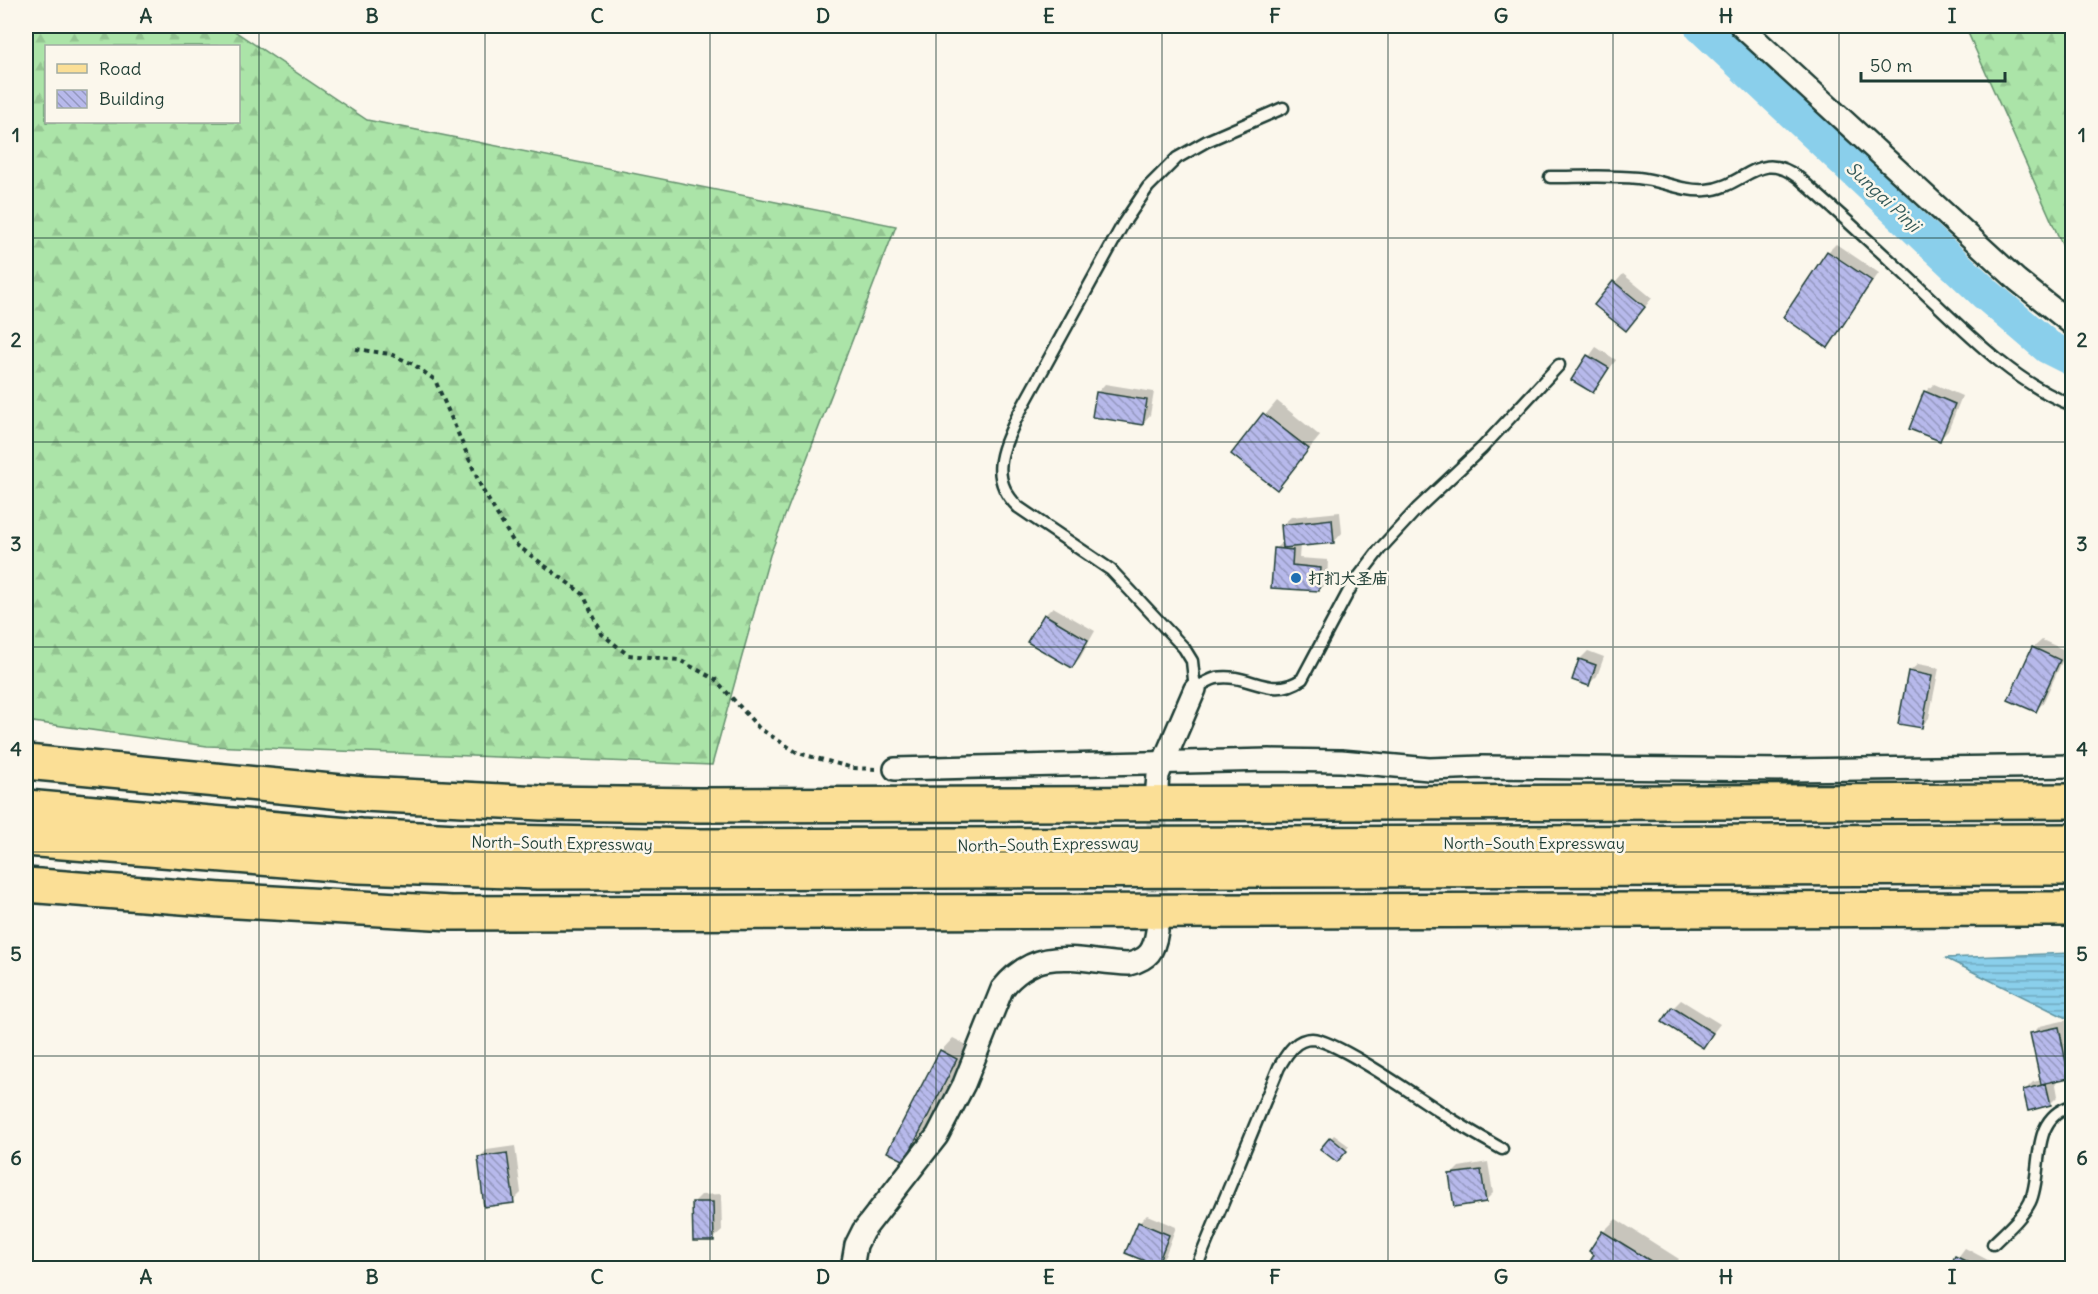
<svg xmlns="http://www.w3.org/2000/svg" width="2098" height="1294" font-family="Delius,'LXGW WenKai TC',sans-serif">
<style>
.forest{fill:url(#forest-firs);stroke:#65906e;stroke-width:1.5;fill-rule:evenodd}
.water{fill:url(#water-rules);stroke:#5f95a2;stroke-width:1.5}
.shadow{fill:#0003}
.lines{fill:none;stroke-linecap:round;stroke-linejoin:round}
.river{stroke:#8acfeb;stroke-width:34}
.building{fill:url(#building-back-hatch);stroke:#1f3d34;stroke-width:1.5}
.minor-tunnel{stroke:#cfd2c7;stroke-width:21;stroke-dasharray:21 10;stroke-linecap:butt}
.service-casing{stroke:#1f3d34;stroke-width:15}
.minor-casing{stroke:#1f3d34;stroke-width:26}
.primary-casing{stroke:#1f3d34;stroke-width:38}
.motorway-casing{stroke:#1f3d34;stroke-width:38}
.path{stroke:#1f3d34;stroke-width:4;stroke-dasharray:4.5 4.5;stroke-linecap:butt}
.service{stroke:#fbf7ec;stroke-width:10}
.minor{stroke:#fbf7ec;stroke-width:21}
.primary{stroke:#fbdf96;stroke-width:33}
.motorway{stroke:#fbdf96;stroke-width:33}
.grid{fill:none;stroke:#1f3d34;stroke-width:1.5;stroke-opacity:0.55}
.poi-dot{fill:#1f6fb2;stroke:#fbf7ec;stroke-width:2}
.labels{text-anchor:middle;stroke-width:5;stroke-linejoin:round;paint-order:stroke}
.poi-label{font-size:16px;font-weight:bold;fill:#1f3d34;stroke:#fbf7ec;text-anchor:start}
.street-label{font-size:16px;fill:#1f3d34;stroke:#fbf7ec}
.water-label{font-size:18px;font-style:italic;fill:#345a59;stroke:#fbf7ec}
.neatline{fill:none;stroke:#1f3d34;stroke-width:2}
.grid-label{font-size:20px;text-anchor:middle;font-weight:bold;fill:#1f3d34}
</style>
<defs>
<pattern id="forest-firs" width="22" height="20" patternUnits="userSpaceOnUse" patternTransform="scale(1.5)"><rect width="22" height="20" fill="#abe4a8"/><path d="M5 1l3.5 6h-7zM16 11l3.5 6h-7z" fill="#93c491"/></pattern>
<pattern id="water-rules" width="6" height="5" patternUnits="userSpaceOnUse" patternTransform="scale(1.5)"><rect width="6" height="5" fill="#8acfeb"/><path d="M0 2.5h6" fill="none" stroke="#70a9bf"/></pattern>
<pattern id="building-back-hatch" width="6" height="6" patternUnits="userSpaceOnUse" patternTransform="scale(1.5)"><rect width="6" height="6" fill="#b7b9eb"/><path d="M-1 5l2 2M0 0l6 6M5-1l2 2" fill="none" stroke="#9498bf"/></pattern>
</defs>
<rect width="100%" height="100%" fill="#fbf7ec"/>
<filter id="ink" filterUnits="userSpaceOnUse"><feTurbulence type="fractalNoise" baseFrequency=".0167" numOctaves="2"/><feDisplacementMap in="SourceGraphic" scale="12" xChannelSelector="R" yChannelSelector="G"/><feConvolveMatrix kernelMatrix="1 2 1 2 8 2 1 2 1" color-interpolation-filters="sRGB"/></filter>
<g filter="url(#ink)">
<g class="forest">
<path d="M26,26H227L367,120L896,226L770,555L712,765L207,746L26,721ZM46,46H238V122H46Z"/>
<path d="M1965,26H2072V267Z"/>
</g>
<path class="water" d="M2072,953V1021L1945,958Z"/>
<g class="shadow">
<path d="M1836,244L1879,273L1828,346V252Z"/>
<path d="M1623,274L1652,298L1634,321L1596,305Z"/>
<path d="M1596,347L1616,360L1593,391L1573,379Z"/>
<path d="M1105,384L1154,392L1150,415L1142,424L1097,393Z"/>
<path d="M1934,384L1962,396L1948,431L1940,439L1925,392Z"/>
<path d="M1277,401L1320,436L1277,488L1233,454Z"/>
<path d="M1340,512L1342,533L1334,542L1300,545L1299,558L1328,560L1327,582L1319,590L1272,586L1275,549L1284,540L1282,525L1291,517Z"/>
<path d="M1053,607L1095,631L1080,658L1072,666L1045,615Z"/>
<path d="M2042,640L2067,651L2043,703L2035,711L2033,648Z"/>
<path d="M1588,651L1604,657L1597,676L1589,684L1573,679L1580,659Z"/>
<path d="M1918,664L1939,668L1929,718L1921,727L1909,672Z"/>
<path d="M1681,1000L1720,1024L1703,1046L1673,1008Z"/>
<path d="M2067,1020L2072,1049V1072L2068,1076L2055,1079L2058,1096L2050,1104L2025,1090L2033,1082L2042,1080L2032,1034L2040,1026Z"/>
<path d="M953,1038L969,1046L917,1147L905,1159L941,1051Z"/>
<path d="M1334,1135L1349,1146L1341,1157L1331,1138Z"/>
<path d="M515,1146L521,1193L513,1201L479,1158L487,1150Z"/>
<path d="M1488,1162L1493,1193L1485,1201L1451,1175L1459,1167Z"/>
<path d="M721,1194L722,1231L713,1239L693,1203L701,1195Z"/>
<path d="M1147,1215L1176,1227L1165,1256L1156,1264L1139,1223Z"/>
<path d="M1616,1219L1679,1259L1673,1268H1585L1596,1254L1591,1251L1603,1232Z"/>
<path d="M1965,1248L2003,1268H1950Z"/>
</g>
<g class="lines">
<path class="river" d="M1701,26L1986,294L2048,347L2072,359"/>
</g>
<g class="building">
<path d="M1827,251L1872,281L1828,348L1783,317Z"/>
<path d="M1613,281L1645,307L1626,331L1594,305Z"/>
<path d="M1587,355L1609,368L1593,393L1571,380Z"/>
<path d="M1924,391L1955,404L1940,441L1909,429Z"/>
<path d="M1096,392L1147,400L1143,425L1092,417Z"/>
<path d="M1263,413L1309,449L1277,490L1231,454Z"/>
<path d="M1332,519L1334,543L1283,548L1281,525Z"/>
<path d="M1274,548L1293,550L1292,565L1321,568L1319,591L1271,588Z"/>
<path d="M1044,614L1088,640L1072,668L1027,642Z"/>
<path d="M2032,647L2060,660L2036,712L2008,700Z"/>
<path d="M1579,659L1596,665L1589,686L1572,680Z"/>
<path d="M1908,671L1932,676L1922,728L1898,724Z"/>
<path d="M1672,1007L1713,1033L1703,1048L1662,1022Z"/>
<path d="M2059,1027L2069,1078L2041,1084L2030,1033Z"/>
<path d="M940,1050L957,1059L905,1161L887,1152Z"/>
<path d="M2046,1084L2051,1105L2028,1111L2023,1090Z"/>
<path d="M1330,1137L1347,1151L1337,1162L1320,1149Z"/>
<path d="M507,1153L514,1203L484,1207L478,1157Z"/>
<path d="M1481,1170L1486,1202L1454,1207L1449,1174Z"/>
<path d="M692,1202H713L714,1241H693Z"/>
<path d="M1138,1222L1169,1235L1157,1266L1125,1253Z"/>
<path d="M1602,1231L1662,1268H1586L1594,1255L1589,1251Z"/>
<path d="M1955,1256L1980,1268H1949Z"/>
</g>
<g class="lines">
<path class="minor-tunnel" d="M1157,922V791"/>
<defs>
<g id="service">
<path d="M1283,108L1207,141L1177,158L1148,187L1123,224L1017,417C1002,450 988,478 1018,507L1111,570L1184,648L1192,661L1195,689C1201,685 1209,680 1216,678C1249,672 1270,701 1302,679L1351,587L1380,549L1417,509L1482,448L1559,365"/>
<path d="M1550,177C1579,177 1609,175 1638,178C1661,180 1683,192 1706,190C1744,188 1759,147 1799,178C1832,207 1865,237 1897,267C1949,314 2006,380 2072,405"/>
<path d="M1993,1244C2005,1232 2022,1218 2030,1202C2044,1171 2028,1118 2072,1106"/>
<path d="M1196,1268L1279,1067C1287,1054 1295,1039 1312,1039C1336,1040 1416,1096 1439,1111C1459,1125 1481,1137 1502,1149"/>
</g>
<g id="minor">
<path d="M1741,26L2017,280L2072,324"/>
<path d="M895,769L1269,760L1341,761L1429,769L1482,767L1789,770L2072,766"/>
<path d="M1157,787L1158,775L1195,689"/>
<path d="M852,1268L856,1245L863,1231L937,1136L964,1084L1002,989C1039,943 1078,962 1129,964C1149,959 1154,951 1157,931"/>
</g>
<g id="primary">
<path d="M26,762L363,794L541,803L700,805L2072,801"/>
<path d="M26,885L221,900L451,913L2072,909"/>
</g>
<g id="motorway">
<path d="M26,807L360,836L457,841L698,846L2072,841"/>
<path d="M26,839L358,866L538,872L2072,868"/>
</g>
</defs>
<use href="#service" class="service-casing"/>
<use href="#minor" class="minor-casing"/>
<use href="#primary" class="primary-casing"/>
<use href="#motorway" class="motorway-casing"/>
<path class="path" d="M356,349L390,354L413,364L435,380L482,489L514,543L583,594L602,634L628,655L679,660L715,679L759,728L798,753L853,768L877,769"/>
<use href="#service" class="service"/>
<use href="#minor" class="minor"/>
<use href="#primary" class="primary"/>
<use href="#motorway" class="motorway"/>
</g>
</g>
<path class="grid" d="M259,26V1268M485,26V1268M710,26V1268M936,26V1268M1162,26V1268M1388,26V1268M1613,26V1268M1839,26V1268M26,238H2072M26,442H2072M26,647H2072M26,852H2072M26,1056H2072"/>
<circle class="poi-dot" cx="1296" cy="578" r="6"/>
<g class="labels">
<g class="poi-label">
<text x="1308" y="584">打扪大圣庙</text>
</g>
<g class="street-label">
<text transform="translate(562 843) rotate(1)" y="6">North–South Expressway</text>
<text x="1534" y="849">North–South Expressway</text>
<text transform="translate(1048 844) rotate(-1)" y="6">North–South Expressway</text>
</g>
<g class="water-label">
<text transform="translate(1883 197) rotate(43)" y="6">Sungai Pinji</text>
</g>
</g>
<rect width="2098" height="1294" fill="none" stroke="#fbf7ec" stroke-width="66"/>
<rect x="45" y="45" width="195" height="78" fill="#fbf7ec" stroke="#a3ada2" stroke-width="1.5"/>
<rect x="57" y="64" width="30" height="9" fill="#fbdf96" stroke="#a3ada2" stroke-width="1.5"/>
<text x="99" y="75" font-size="18" fill="#1f3d34">Road</text>
<rect x="57" y="90" width="30" height="18" fill="url(#building-back-hatch)" stroke="#a3ada2" stroke-width="1.5"/>
<text x="99" y="105" font-size="18" fill="#1f3d34">Building</text>
<path d="M1861 72v9h144v-9" fill="none" stroke="#1f3d34" stroke-width="3"/>
<text x="1870" y="72" font-size="18" fill="#1f3d34" stroke="#fbf7ec" stroke-width="4.5" paint-order="stroke">50 m</text>
<rect x="33" y="33" width="2032" height="1228" class="neatline"/>
<g class="grid-label">
<text x="146" y="23">A</text>
<text x="372" y="23">B</text>
<text x="597" y="23">C</text>
<text x="823" y="23">D</text>
<text x="1049" y="23">E</text>
<text x="1275" y="23">F</text>
<text x="1501" y="23">G</text>
<text x="1726" y="23">H</text>
<text x="1952" y="23">I</text>
<text x="16" y="142">1</text>
<text x="2082" y="142">1</text>
<text x="16" y="347">2</text>
<text x="2082" y="347">2</text>
<text x="16" y="551">3</text>
<text x="2082" y="551">3</text>
<text x="16" y="756">4</text>
<text x="2082" y="756">4</text>
<text x="16" y="961">5</text>
<text x="2082" y="961">5</text>
<text x="16" y="1165">6</text>
<text x="2082" y="1165">6</text>
<text x="146" y="1284">A</text>
<text x="372" y="1284">B</text>
<text x="597" y="1284">C</text>
<text x="823" y="1284">D</text>
<text x="1049" y="1284">E</text>
<text x="1275" y="1284">F</text>
<text x="1501" y="1284">G</text>
<text x="1726" y="1284">H</text>
<text x="1952" y="1284">I</text>
</g>
</svg>
